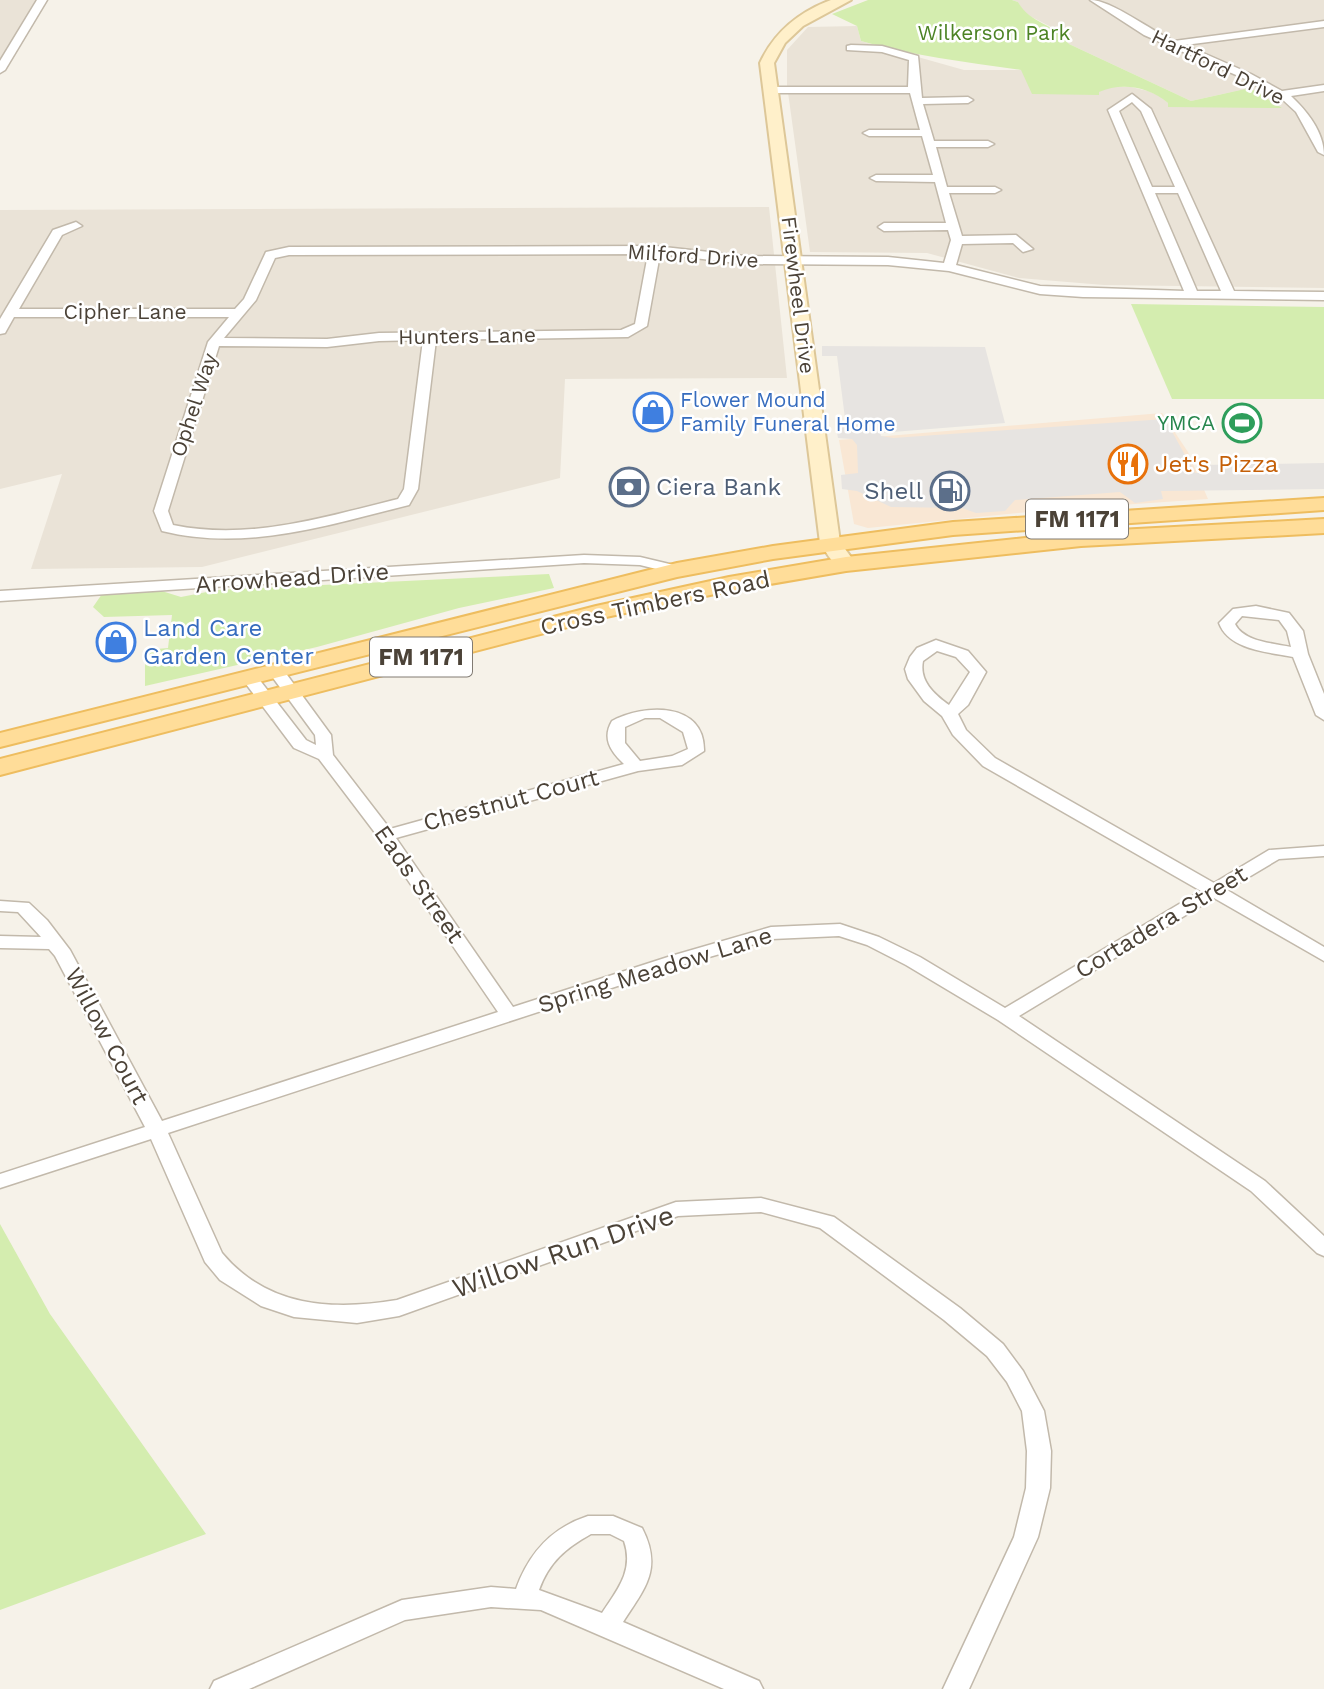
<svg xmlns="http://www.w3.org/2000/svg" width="1324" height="1689" font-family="'Work Sans',sans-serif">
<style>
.residential{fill:#eae3d7}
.commercial{fill:#f9e7d4}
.green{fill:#d4edaf}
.parking{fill:#e7e4e1}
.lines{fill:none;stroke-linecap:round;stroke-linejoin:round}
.street-casing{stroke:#c2b9ab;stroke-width:3}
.secondary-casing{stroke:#ddc798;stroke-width:4}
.primary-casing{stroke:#eebd5f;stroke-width:4}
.street{fill:#fff;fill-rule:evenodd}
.secondary{fill:#fff0ca;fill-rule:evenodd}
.primary{fill:#fd9;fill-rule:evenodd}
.labels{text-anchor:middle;stroke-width:5;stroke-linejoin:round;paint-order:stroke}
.far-park-label{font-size:21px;fill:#4c8324;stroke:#fff}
.far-street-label{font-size:21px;fill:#4b4237;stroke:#fff}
.far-shop-label{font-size:21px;fill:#366cbe;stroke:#fff;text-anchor:start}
.far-leisure-label{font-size:21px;fill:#27864d;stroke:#fff;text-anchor:end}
.shield{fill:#fff;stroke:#817b73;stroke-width:2}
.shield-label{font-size:23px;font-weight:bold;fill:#4b4237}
.food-label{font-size:24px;fill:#c56008;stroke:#fff;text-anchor:start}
.service-label{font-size:24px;fill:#4e5e75;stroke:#fff;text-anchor:start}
.street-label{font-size:24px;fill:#4b4237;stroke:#fff}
.shop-label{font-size:24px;fill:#366cbe;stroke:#fff;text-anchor:start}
.near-street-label{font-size:28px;fill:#4b4237;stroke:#fff}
</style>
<rect width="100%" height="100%" fill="#f6f2e9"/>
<g class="residential">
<path d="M0,0H43L0,68Z"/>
<path d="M1012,0H1324V288L1104,285L1019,278L927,253L810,252L787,85V50L808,27L857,26L861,41L964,70H1021L1098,92L1109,87H1131L1148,91L1160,96L1168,103V107L1250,88L1191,101L1069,44L1061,32L1024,13L1018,2Z"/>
<path d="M769,207L787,378L565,379L560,478L202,567L31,569L62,474L0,489V210Z"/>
</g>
<path class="commercial" d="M1162,413L1188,452L1208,499L1049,510L868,528L854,524L839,440Z"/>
<g class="green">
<path d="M868,0H1012L1018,2C1030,24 1055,23 1069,44L1191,101L1250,88L1282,108L1168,107V103C1149,87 1122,82 1099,92V95L1032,94L1021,70C967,62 914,56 861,41L857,26L832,14Z"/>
<path d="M1131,304L1324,307V399H1172Z"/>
<path d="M549,574L554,588L459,608L317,647L145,686V650L168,648L172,615L104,617L93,607L102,594L152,588L181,597L217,590Z"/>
<path d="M0,1224L50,1314L206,1534L0,1610Z"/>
</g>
<path class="parking" d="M822,346L985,347L1005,423L880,433L881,436L893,438L1165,419L1195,473H1203L1201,465L1324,463V489L1161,491L1163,499L1135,503L1120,492L1015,500L1005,511L976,513L962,508L891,507L857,491L842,489L841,475L858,473L857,445L852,439L838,438L836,427L846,426L837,356H822Z"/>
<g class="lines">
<defs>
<g id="street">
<path d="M37,0H47L5,70L0,73V61Z"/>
<path d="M1090,0C1112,0 1151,31 1174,41L1324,21V27L1185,45L1251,74L1282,91L1324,85V91L1291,96C1307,111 1324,132 1324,155L1318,152L1296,112L1283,100L1243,78L1144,35Z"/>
<path d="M851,45L882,46L918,56L922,98L968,97L973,100L968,103L923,104L934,141H988L994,144L988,147H936L947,187H995L1001,190L995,193H949L962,236L1016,235L1033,249L1023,252L1013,243L962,244L956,265L1040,286L1184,291L1108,110L1132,94L1151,109L1234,291L1324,292V300L1083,297L1040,294L949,271L888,265L745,264L660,254L647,326L628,337L436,340L418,489L409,505C328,525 246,552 162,531L154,511L208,342L229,317H14L5,333L0,334V319L53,230L76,222L82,226L62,235L19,309H235L244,299L266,252L289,247L655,246L745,256L888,257L944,263L951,240L948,230L884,231L878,227L884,223H946L935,182L876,181L870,178L876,175H933L922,136H869L863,133L869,130H920L910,93H772L767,90L772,87H908L909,60L882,52L847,50V46ZM1132,102L1141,111L1175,187H1152L1119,111ZM1155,193H1178L1221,291H1197ZM648,254L635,324L621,330L379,333L327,339L224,338L256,300L275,258L289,255ZM423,340L404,489L398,499C324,517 250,541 173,525L168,511L219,346L327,347L379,341Z"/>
<path d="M584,555L640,557L682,567L684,570L677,574L640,565L584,563L0,601V591Z"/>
<path d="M1256,606L1289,613L1303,631L1308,654L1324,694V720L1316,715L1293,657C1268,652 1229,650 1219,623L1233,609ZM1242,616L1279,620L1287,631L1291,647C1273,643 1244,642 1235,624Z"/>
<path d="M936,640L968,651L986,672L968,705L958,714L966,730L995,758L1214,883L1269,850L1324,846V856L1279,859L1227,890L1324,947V961L1214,898L1019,1016L1265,1181L1324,1236V1256L1317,1253L1251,1191L998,1020L906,965L867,945L839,936L772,939L685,964L168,1133L222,1253C267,1307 332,1311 397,1300L676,1202L761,1198L834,1217L960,1308L1003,1344L1023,1371L1044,1411L1051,1451L1050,1488L1038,1537L969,1689H943L1014,1537L1026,1488L1027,1451L1022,1411L1007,1382L987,1356L944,1320L820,1228L761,1212L678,1216L399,1316L357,1323L294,1317L261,1306L220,1280L205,1262L151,1139L0,1188V1174L145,1127L55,956L49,949L0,948V936L41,937L18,912L0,911V901L29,903L47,920L70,950L162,1121L498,1012L379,838L319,759L294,748L243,680L241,677L243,674H255L306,740L316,745L315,735L268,671L276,666L282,668L331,735L333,755L390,829L624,764C610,751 602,738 612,721C643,704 705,701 704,751L682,765L638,771L396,838L513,1007L671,956L771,927L840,924L879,937L920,957L1005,1008L1201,891L983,766L953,735L942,716L924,701L908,679L905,669L910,657L917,648ZM937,651L956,657L970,672L949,705C934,694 919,681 923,661ZM660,718L683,732L688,749L672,756L640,761L625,743V727L645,718Z"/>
<path d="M588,1516H613L642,1528C663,1569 645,1588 623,1622L759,1681L763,1689H724L541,1610L491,1607L405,1620L249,1689H210L214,1681L402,1600L491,1587L516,1589C529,1553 551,1528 588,1516ZM591,1534H610L624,1541C634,1570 618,1589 602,1613L539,1590C549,1562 566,1548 591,1534Z"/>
</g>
<path id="secondary" d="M831,0H851L803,26L785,43L774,63L840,542L856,564L853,568C836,573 829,556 820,543L760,63C775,31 799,12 831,0Z"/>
<g id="primary">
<path d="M1324,498V510L953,535L773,559L677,577L0,747V733L677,563L773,546L953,522Z"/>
<path d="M1324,519V533L1081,546L846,571L729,591L606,617L0,775V759L596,606L729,577L846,557L1081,532Z"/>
</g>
</defs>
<use href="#street" class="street-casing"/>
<use href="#secondary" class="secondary-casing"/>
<use href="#primary" class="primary-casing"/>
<use href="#street" class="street"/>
<use href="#secondary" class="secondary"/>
<use href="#primary" class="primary"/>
</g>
<defs>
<symbol id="shop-ring" viewBox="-11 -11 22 22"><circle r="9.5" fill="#fff" stroke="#3f7fe0" stroke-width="1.5"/><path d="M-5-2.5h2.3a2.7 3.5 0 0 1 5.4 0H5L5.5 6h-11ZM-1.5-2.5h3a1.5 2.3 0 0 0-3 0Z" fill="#3f7fe0"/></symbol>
<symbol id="stadium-ring" viewBox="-11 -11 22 22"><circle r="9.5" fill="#fff" stroke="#2e9e5b" stroke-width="1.5"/><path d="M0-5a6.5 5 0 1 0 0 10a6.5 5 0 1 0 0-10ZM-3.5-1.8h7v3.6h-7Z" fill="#2e9e5b"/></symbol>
<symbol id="restaurant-ring" viewBox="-11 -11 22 22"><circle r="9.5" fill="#fff" stroke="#e8710a" stroke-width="1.5"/><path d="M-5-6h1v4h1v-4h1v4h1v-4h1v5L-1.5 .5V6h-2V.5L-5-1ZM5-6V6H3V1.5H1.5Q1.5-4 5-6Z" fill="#e8710a"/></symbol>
<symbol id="bank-ring" viewBox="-11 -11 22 22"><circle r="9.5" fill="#fff" stroke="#5c6f8a" stroke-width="1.5"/><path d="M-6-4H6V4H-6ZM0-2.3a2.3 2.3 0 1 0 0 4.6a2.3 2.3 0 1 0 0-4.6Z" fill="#5c6f8a"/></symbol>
<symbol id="fuel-ring" viewBox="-11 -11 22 22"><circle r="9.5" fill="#fff" stroke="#5c6f8a" stroke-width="1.5"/><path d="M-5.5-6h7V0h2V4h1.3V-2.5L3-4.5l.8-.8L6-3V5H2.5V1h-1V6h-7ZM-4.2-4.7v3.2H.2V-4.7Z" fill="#5c6f8a"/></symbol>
</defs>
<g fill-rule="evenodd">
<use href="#shop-ring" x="631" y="390" width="44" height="44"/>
<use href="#stadium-ring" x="1220" y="401" width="44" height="44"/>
<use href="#restaurant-ring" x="1106" y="442" width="44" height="44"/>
<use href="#bank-ring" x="607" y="465" width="44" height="44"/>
<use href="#fuel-ring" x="928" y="469" width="44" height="44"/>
<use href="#shop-ring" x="94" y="620" width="44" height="44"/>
</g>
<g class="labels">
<g class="far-park-label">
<text x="994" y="40">Wilkerson Park</text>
</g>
<g class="far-street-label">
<text transform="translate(1218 67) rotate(26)" y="7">Hartford Drive</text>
<text transform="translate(693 256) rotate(4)" y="7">Milford Drive</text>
<text transform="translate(798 295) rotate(83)" y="7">Firewheel Drive</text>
<text x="125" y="319">Cipher Lane</text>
<text transform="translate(467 336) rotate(-1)" y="7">Hunters Lane</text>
<text transform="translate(194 405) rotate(-72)" y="7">Ophel Way</text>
</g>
<g class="far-shop-label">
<text x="680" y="407">Flower Mound<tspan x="680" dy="24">Family Funeral Home</tspan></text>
</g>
<g class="far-leisure-label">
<text x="1215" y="430">YMCA</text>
</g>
<g class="shield">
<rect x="1026" y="499.5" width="102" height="39" rx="5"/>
<rect x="370" y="637.5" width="102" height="39" rx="5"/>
</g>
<g class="shield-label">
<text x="1077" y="527">FM 1171</text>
<text x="421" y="665">FM 1171</text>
</g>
<g class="food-label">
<text x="1155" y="472">Jet's Pizza</text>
</g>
<g class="service-label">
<text x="656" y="495">Ciera Bank</text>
<text x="923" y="499" text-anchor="end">Shell</text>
</g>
<g class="street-label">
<text transform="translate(292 578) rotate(-4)" y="8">Arrowhead Drive</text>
<text transform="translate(655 603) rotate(-12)" y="8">Cross Timbers Road</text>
<text transform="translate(511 800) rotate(-15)" y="8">Chestnut Court</text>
<text transform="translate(419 884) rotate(55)" y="8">Eads Street</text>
<text transform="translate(1161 922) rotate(-31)" y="8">Cortadera Street</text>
<text transform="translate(655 970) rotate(-17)" y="8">Spring Meadow Lane</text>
<text transform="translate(107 1036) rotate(62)" y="8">Willow Court</text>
</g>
<g class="shop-label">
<text x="143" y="636">Land Care<tspan x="143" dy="28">Garden Center</tspan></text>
</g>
<g class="near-street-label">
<text transform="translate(563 1251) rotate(-19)" y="10">Willow Run Drive</text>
</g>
</g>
</svg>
